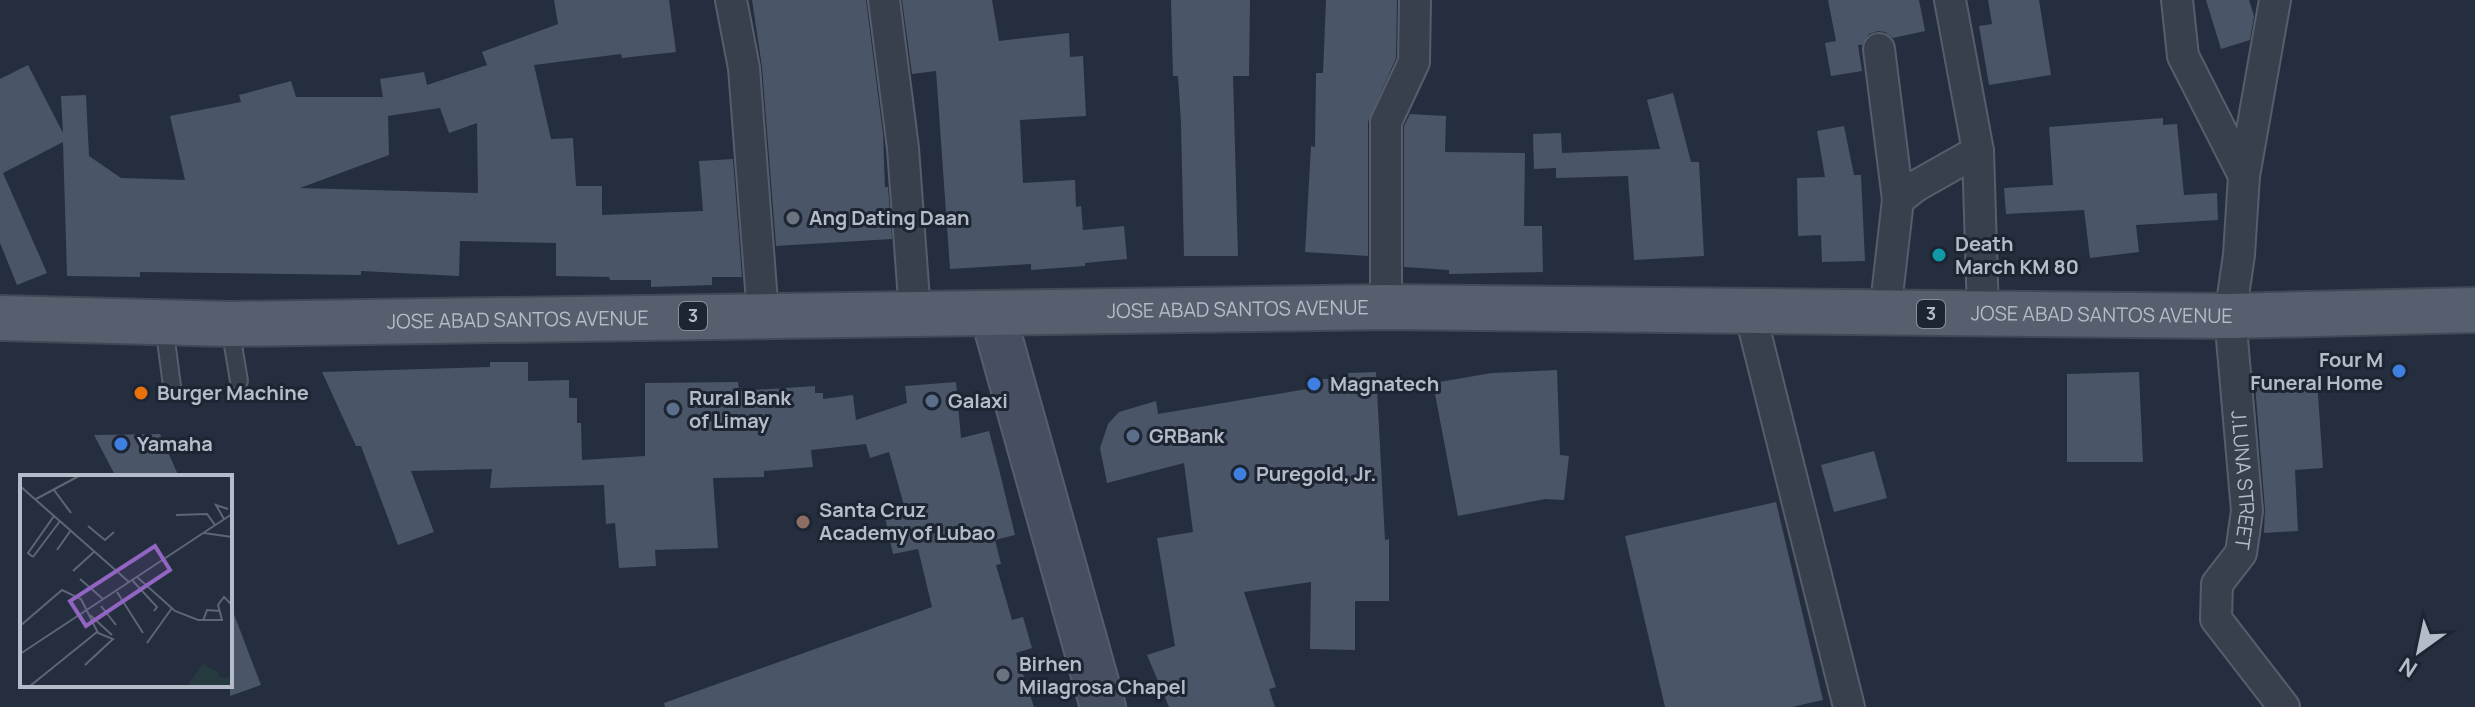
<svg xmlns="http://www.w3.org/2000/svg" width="2475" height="707" font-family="Manrope,sans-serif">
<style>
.building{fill:#4a5567;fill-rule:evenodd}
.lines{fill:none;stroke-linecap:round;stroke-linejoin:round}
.lane-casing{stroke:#565e6c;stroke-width:20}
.street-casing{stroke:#565e6c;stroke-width:34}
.secondary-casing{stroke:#565e6c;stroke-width:48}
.primary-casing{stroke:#414957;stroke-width:48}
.lane{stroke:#38404e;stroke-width:16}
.street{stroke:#38404e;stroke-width:30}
.secondary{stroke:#464f61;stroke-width:44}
.primary{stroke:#565f6e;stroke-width:44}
.worship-dot{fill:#6b7280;stroke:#1d2533;stroke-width:3}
.culture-dot{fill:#0f9aa8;stroke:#1d2533;stroke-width:3}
.shop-dot{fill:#3f7fe0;stroke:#1d2533;stroke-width:3}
.food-dot{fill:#e8710a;stroke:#1d2533;stroke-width:3}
.service-dot{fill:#5c6f8a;stroke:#1d2533;stroke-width:3}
.education-dot{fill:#8d6e63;stroke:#1d2533;stroke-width:3}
.labels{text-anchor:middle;stroke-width:6;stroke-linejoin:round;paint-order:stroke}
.shield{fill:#1d2533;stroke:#878e9c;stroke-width:2}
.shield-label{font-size:18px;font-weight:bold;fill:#b4bbc9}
.poi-label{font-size:20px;font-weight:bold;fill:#b4bbc9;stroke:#1d2533;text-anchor:start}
.street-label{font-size:20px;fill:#b4bbc9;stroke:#1d2533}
.inset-road{fill:none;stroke:#5e6676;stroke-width:2}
.view{fill:#9265c3;fill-opacity:0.15;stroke:#9265c3;stroke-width:4}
.inset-edge{fill:none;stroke:#b4bbc9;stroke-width:4}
</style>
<rect width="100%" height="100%" fill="#242e3e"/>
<g class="building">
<path d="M554,0H669L676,52L622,58L621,54L534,65L551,139L573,138L576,186H602V215L703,211L699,161L733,159L742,277H712V285L651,287V280H610L609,277L556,276V243L460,241L459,276L361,271V275L140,272V277L67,276L63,142L3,173L47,273L17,285L0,243V79L28,65L63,133L61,96L86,95L89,156L121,178L185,180L170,116L241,102L239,95L291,81L296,97H383L380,79L424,72L427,85L487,65L482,52L558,24ZM440,108L449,133L477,123L478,193L300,188L389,155L388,116Z"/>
<path d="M752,0H866L883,134L885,187H888L892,239L776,246L762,67Z"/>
<path d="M902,0H992L999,41L1069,33L1070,57L1083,56L1086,116L1020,120L1023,183L1075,180L1076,207L1081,206L1083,230L1124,226L1127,259L1085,263V266L1031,270V264L950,269L936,71L912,74Z"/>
<path d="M1171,0H1250L1249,76H1233L1238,256H1184L1181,123L1178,76H1173Z"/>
<path d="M1326,0H1397L1396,58L1368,122V256L1305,252L1311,146L1315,147L1316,73H1323Z"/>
<path d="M1828,0H1919L1925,31L1893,38L1885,32L1878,31L1869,34L1862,45H1858L1862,71L1831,76L1825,43L1836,41Z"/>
<path d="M1988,0H2039L2051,75L1989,85L1979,26L1992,24Z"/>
<path d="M2206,0H2249L2254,16L2250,40L2221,49Z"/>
<path d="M1673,93L1691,162H1699L1704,256L1634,260L1628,176L1556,178V168L1534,169L1533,134L1561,133L1562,153L1660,149L1647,100Z"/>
<path d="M1410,114L1446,116L1445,152L1525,153L1524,226H1542L1543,272L1449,274V270L1404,267V126Z"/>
<path d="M2163,118V125L2177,124L2184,195L2217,193L2218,220L2136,225L2139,252L2090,258L2084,210L2006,214L2004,188L2053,185L2049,127Z"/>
<path d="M1844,126L1854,175H1861L1865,261L1822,262L1821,235L1798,236L1797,178L1825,177L1817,131Z"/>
<path d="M490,362H528V381L569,380V398H577V423H581L582,460L645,456V383L738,382L739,391L815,386V393H823V399L853,395L856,420L907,403L905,386L956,382L961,438L989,431L999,469L1015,535L995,540L1001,564L996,565L1012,620L1023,617L1032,648L1016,653L1034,707H665L664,703L932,607L918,549L893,554L884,513L905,509L889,452L870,458L866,444L811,450L813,467L764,471V477L713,478L718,548L655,550L656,566L619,568L615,523L606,524L604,485L490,488L492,469L411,471L434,532L398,545L361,446H356L322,372L490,367Z"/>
<path d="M1557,370L1560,455L1569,456L1564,500L1545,499L1458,516L1433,383L1492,373Z"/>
<path d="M1376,372L1385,540L1389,539V601H1355V650L1310,649L1311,582L1244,592L1276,687L1269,689L1275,707H1169L1147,655L1175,646L1157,538L1193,532L1184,463L1107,483L1100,448L1108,424L1119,412L1156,401L1158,414L1307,389L1306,380L1348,378V373Z"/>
<path d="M2139,372L2143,462H2067V374Z"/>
<path d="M2317,380L2323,468L2295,470L2298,531L2264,533L2265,509L2255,385Z"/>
<path d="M160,434L179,477H116L94,435Z"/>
<path d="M1874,451L1887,498L1834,512L1821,465Z"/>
<path d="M1776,502L1823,700L1792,707H1665L1625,536Z"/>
<path d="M232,609L261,685L230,696V610Z"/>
</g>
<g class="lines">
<defs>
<g id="lane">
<path d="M164,325L172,386"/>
<path d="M230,327L239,381"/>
</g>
<g id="street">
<path d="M731,0L744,68L763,315"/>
<path d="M884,0L903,148L915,314"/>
<path d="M2177,0L2183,56L2244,176"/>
<path id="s1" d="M2275,0L2244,176L2239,255L2230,316L2247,511L2241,553L2217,584L2216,619L2284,707"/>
<path d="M1879,49L1898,200L1885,313"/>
<path d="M1978,151L1983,314"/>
<path d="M1898,200L1916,186L1978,151L1950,0"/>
<path d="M1386,307V122L1414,62L1415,0"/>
<path d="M1750,312L1849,707"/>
</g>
<path id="secondary" d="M993,315L1103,707"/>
<g id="primary">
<path id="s2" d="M0,318L229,324L1386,307L2230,316L2475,310"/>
</g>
</defs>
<use href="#lane" class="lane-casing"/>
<use href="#street" class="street-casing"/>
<use href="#secondary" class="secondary-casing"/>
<use href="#primary" class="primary-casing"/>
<use href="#lane" class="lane"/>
<use href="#street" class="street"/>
<use href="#secondary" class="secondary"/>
<use href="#primary" class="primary"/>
</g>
<g class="worship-dot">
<circle cx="793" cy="218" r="8"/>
<circle cx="1003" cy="675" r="8"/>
</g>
<circle class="culture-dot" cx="1939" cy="255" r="8"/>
<g class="shop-dot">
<circle cx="2399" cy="371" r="8"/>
<circle cx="1314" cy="384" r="8"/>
<circle cx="121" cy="444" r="8"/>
<circle cx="1240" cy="474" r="8"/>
</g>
<circle class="food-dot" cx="141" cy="393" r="8"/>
<g class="service-dot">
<circle cx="932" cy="401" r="8"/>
<circle cx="673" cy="409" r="8"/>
<circle cx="1133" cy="436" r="8"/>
</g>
<circle class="education-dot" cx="803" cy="522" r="8"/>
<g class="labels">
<g class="shield">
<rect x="1917" y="300" width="28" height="28" rx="6"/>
<rect x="679" y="302" width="28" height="28" rx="6"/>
</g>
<g class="shield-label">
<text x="1931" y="320">3</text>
<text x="693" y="322">3</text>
</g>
<g class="poi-label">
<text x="809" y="225">Ang Dating Daan</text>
<text x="1955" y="251">Death<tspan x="1955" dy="23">March KM 80</tspan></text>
<text x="2383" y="367" text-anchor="end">Four M<tspan x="2383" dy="23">Funeral Home</tspan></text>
<text x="1330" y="391">Magnatech</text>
<text x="157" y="400">Burger Machine</text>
<text x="689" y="405">Rural Bank<tspan x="689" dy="23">of Limay</tspan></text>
<text x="948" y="408">Galaxi</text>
<text x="1149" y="443">GRBank</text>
<text x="137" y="451">Yamaha</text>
<text x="1256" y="481">Puregold, Jr.</text>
<text x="819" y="517">Santa Cruz<tspan x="819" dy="23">Academy of Lubao</tspan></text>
<text x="1019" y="671">Birhen<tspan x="1019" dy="23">Milagrosa Chapel</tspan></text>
</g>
<g class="street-label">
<text dy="7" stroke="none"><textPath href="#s2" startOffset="1238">JOSE ABAD SANTOS AVENUE</textPath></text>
<text dy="7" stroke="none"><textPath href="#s2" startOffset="2102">JOSE ABAD SANTOS AVENUE</textPath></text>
<text dy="7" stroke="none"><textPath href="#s2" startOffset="518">JOSE ABAD SANTOS AVENUE</textPath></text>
<text dy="7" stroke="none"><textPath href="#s1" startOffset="484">J.LUNA STREET</textPath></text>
</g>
</g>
<g transform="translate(20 475)">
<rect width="212" height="212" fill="#242e3e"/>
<path d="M183,189L199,198L198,202L212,203V211H167Z" fill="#263b3f"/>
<path class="inset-road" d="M0,11L109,107M34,15L51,38M16,24L59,1M156,40L187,39L195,50M204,44L196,30L208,34M68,51L85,65L94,57M184,58L212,62M37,75L51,55M13,82L8,78L34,41M13,82L40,46M53,96L75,76M117,102L155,136L178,145H202L198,130L204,122L212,130M60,104L83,124M112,105L137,132L134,136M97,117L123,158M81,131L96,150M70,140L92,160M183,146L187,135L200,136M0,151L42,115L61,124L78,158L93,164L65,190M127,168L152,133M0,179L212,39M10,211L77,157"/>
<path class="view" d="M135,71L150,95L66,151L50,126Z"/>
<rect width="212" height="212" class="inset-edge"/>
</g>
<g transform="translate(2419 651) rotate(213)" stroke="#1d2533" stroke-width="6" paint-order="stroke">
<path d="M0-6L14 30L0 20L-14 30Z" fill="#b4bbc9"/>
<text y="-12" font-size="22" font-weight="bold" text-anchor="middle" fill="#b4bbc9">N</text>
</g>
</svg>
